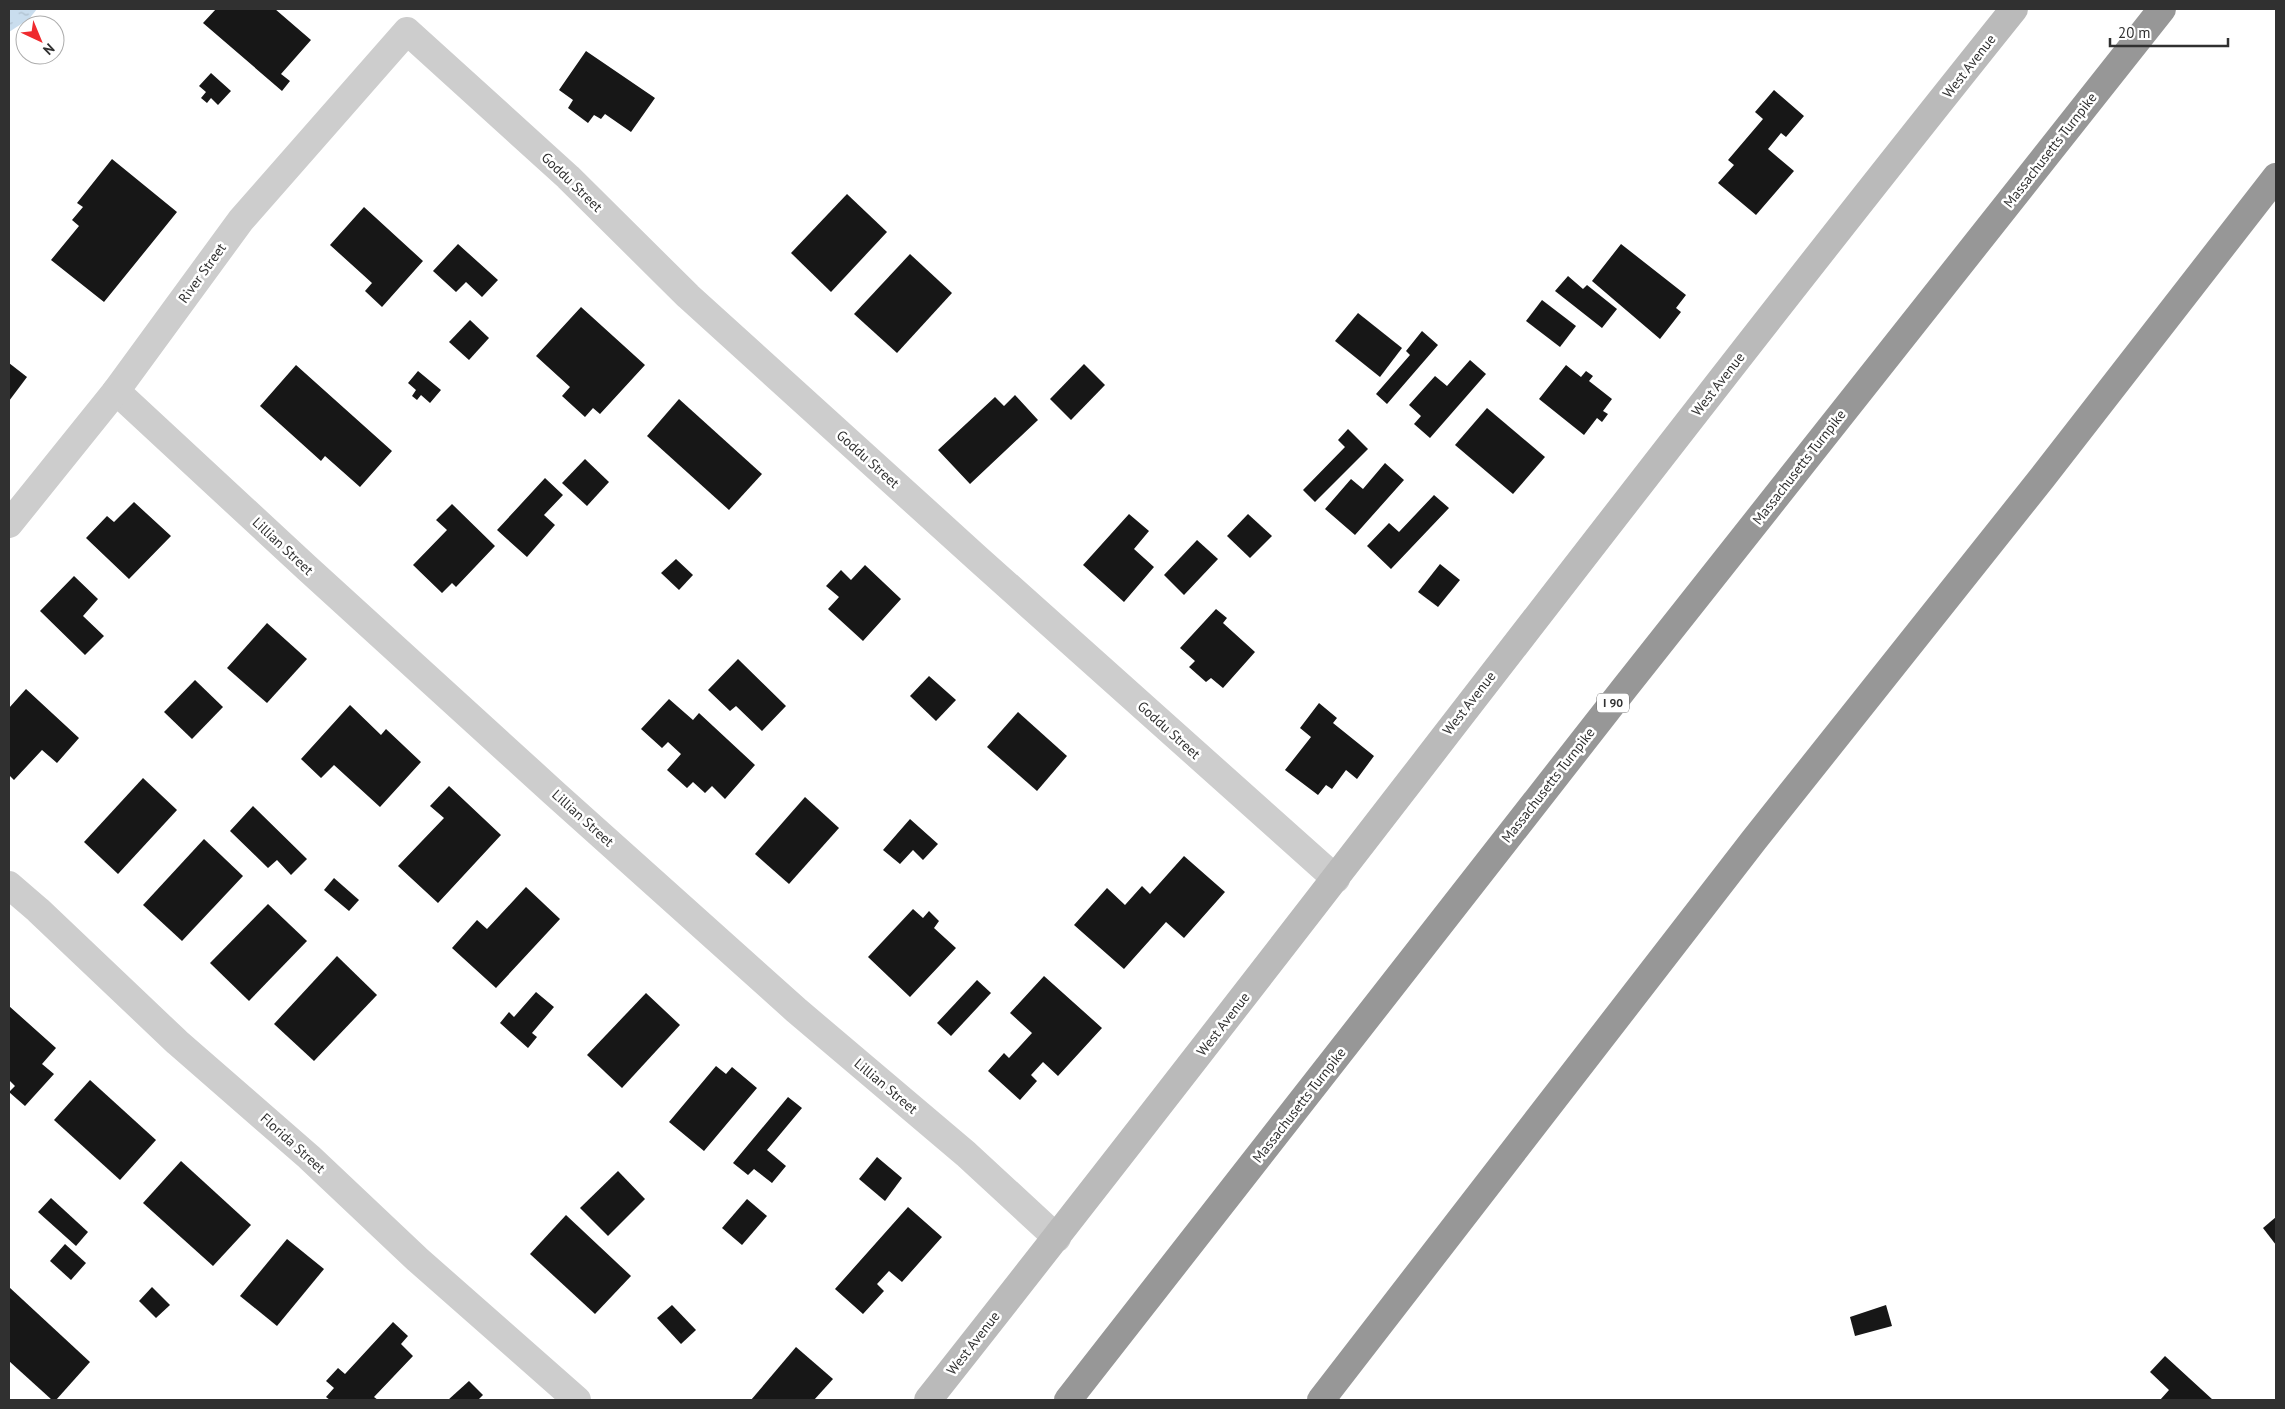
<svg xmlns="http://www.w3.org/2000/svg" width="2285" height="1409" font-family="'PT Sans',sans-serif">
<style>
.water{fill:url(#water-ripples)}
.building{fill:#171717}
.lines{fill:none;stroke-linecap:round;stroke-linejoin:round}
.street{stroke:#cdcdcd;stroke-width:28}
.secondary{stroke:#bababa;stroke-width:28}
.highway{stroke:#979797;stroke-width:28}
.labels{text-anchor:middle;stroke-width:5;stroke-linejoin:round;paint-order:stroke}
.shield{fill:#fff;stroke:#6e6e6e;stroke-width:1}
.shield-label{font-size:12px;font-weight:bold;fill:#303030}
.street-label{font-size:14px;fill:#303030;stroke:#fff}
</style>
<defs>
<pattern id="water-ripples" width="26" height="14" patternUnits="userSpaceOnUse" patternTransform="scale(1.25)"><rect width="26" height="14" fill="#c9ddee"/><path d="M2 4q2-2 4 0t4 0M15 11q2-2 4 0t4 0" fill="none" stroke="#adbecc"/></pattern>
</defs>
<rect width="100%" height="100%" fill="#fff"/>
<path class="water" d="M9,9H37L29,19L9,32Z"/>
<g class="building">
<path d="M216,9H275L311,40L281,74L290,81L282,91L203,23Z"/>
<path d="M586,51L655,98L631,132L605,114L601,119L594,115L588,123L568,108L573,100L559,90Z"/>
<path d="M211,73L231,91L218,105L211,98L207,103L201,98L206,92L199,86Z"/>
<path d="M1774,90L1804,116L1786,137L1781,133L1768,149L1794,171L1756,215L1718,183L1734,165L1728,160L1763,119L1755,112Z"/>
<path d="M112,159L177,212L104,302L51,260L79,226L72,220L83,207L77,203Z"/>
<path d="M847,194L887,232L831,292L791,253Z"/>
<path d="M364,207L423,261L382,307L365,291L372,283L330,245Z"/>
<path d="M458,244L498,280L482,297L466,282L456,292L433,271Z"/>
<path d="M1621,244L1686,295L1676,308L1681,312L1660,339L1592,281Z"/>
<path d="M910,254L952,293L897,353L854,314Z"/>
<path d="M1568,276L1583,289L1587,285L1617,309L1602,328L1555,291Z"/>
<path d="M1542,300L1576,326L1560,347L1526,321Z"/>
<path d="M581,307L645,365L600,414L593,408L585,417L562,396L570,387L536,356Z"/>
<path d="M1358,313L1402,348L1380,377L1335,341Z"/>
<path d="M470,320L489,338L469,360L449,342Z"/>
<path d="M1422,331L1438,345L1387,404L1376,394L1410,355L1406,351Z"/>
<path d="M1470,360L1486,374L1430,438L1414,424L1421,416L1409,405L1435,376L1447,386Z"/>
<path d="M9,363L27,377L9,401Z"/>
<path d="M1084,364L1105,385L1071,420L1050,399Z"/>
<path d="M296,365L392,451L360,487L325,456L321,461L260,406Z"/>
<path d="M1566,365L1581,377L1586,371L1593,376L1589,381L1612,399L1603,411L1608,414L1602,422L1597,418L1584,435L1539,399Z"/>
<path d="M418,371L441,390L430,403L421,395L417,400L412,396L416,390L408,383Z"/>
<path d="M1015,395L1038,420L970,484L938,450L995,397L1004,406Z"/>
<path d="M679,399L762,474L729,510L647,436Z"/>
<path d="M1487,408L1545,457L1513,494L1455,445Z"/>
<path d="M1348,429L1368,449L1315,502L1303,490L1345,447L1338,440Z"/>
<path d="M585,459L609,482L587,506L562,483Z"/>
<path d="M1385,463L1404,480L1355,535L1325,509L1351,479L1363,489Z"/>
<path d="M545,478L563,495L544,515L555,525L527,557L497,530Z"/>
<path d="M1434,495L1449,508L1391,569L1367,546L1389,523L1399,532Z"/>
<path d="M134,502L171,536L129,579L86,538L107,516L114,522Z"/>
<path d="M452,504L495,546L456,587L452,583L442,593L413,565L447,530L436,520Z"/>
<path d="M1129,514L1149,531L1134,549L1154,567L1124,602L1083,565Z"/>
<path d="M1248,514L1272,536L1250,558L1227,536Z"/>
<path d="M1197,540L1218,559L1184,595L1164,575Z"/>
<path d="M676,559L693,575L679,590L661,573Z"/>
<path d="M1440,564L1460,580L1438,607L1418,592Z"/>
<path d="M865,565L901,599L863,641L828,609L839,597L826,586L841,570L851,580Z"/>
<path d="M74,576L98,599L83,616L104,636L85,655L40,611Z"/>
<path d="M1216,609L1227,618L1223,623L1255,652L1223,688L1211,678L1206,682L1189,667L1195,661L1180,648Z"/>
<path d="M267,623L307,659L267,703L227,668Z"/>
<path d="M738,659L786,706L762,731L736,706L730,711L708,690Z"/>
<path d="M929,676L956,700L936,721L910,696Z"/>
<path d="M195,680L223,707L192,739L164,712Z"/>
<path d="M26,689L79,738L57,763L42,750L14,780L9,775V708Z"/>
<path d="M669,699L693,720L699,713L755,765L725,799L712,786L705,793L693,782L687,788L667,770L681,754L668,742L662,748L641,729Z"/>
<path d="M1319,703L1337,718L1333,723L1374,756L1357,779L1346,770L1332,789L1326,785L1318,795L1285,770L1311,737L1300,728Z"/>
<path d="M350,705L381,735L386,729L421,762L380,807L334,765L321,778L301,759Z"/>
<path d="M1018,712L1067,756L1037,791L987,747Z"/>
<path d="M143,778L177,810L118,874L84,842Z"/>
<path d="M449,786L501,835L438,903L398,866L444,818L430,806Z"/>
<path d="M805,797L839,828L789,884L755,854Z"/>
<path d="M253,806L307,859L291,875L277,860L268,868L230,831Z"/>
<path d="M910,819L938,844L923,860L913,850L900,864L883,850Z"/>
<path d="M204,839L243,876L182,941L143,905Z"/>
<path d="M1184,856L1225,892L1184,938L1166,922L1124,969L1074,925L1107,888L1125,905L1142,886L1150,894Z"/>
<path d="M334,878L359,900L349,911L324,890Z"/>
<path d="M526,887L560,919L496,988L452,948L477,920L487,929Z"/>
<path d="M268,904L307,941L249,1001L210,963Z"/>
<path d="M913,909L923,918L929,911L939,921L934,928L956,948L910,997L868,957Z"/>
<path d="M337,956L377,995L314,1061L274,1024Z"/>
<path d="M1044,976L1102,1028L1058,1076L1043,1062L1031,1075L1037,1081L1020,1100L988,1071L1004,1053L1009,1058L1032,1033L1010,1013Z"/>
<path d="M977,980L991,993L951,1036L937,1023Z"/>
<path d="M536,992L554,1007L532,1033L537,1037L528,1048L500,1023L509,1012L514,1017Z"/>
<path d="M646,993L680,1025L622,1088L587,1055Z"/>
<path d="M9,1006L56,1048L42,1064L54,1074L25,1106L9,1092L15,1086L9,1080Z"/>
<path d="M716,1066L726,1074L732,1067L757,1088L704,1151L669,1122Z"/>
<path d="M90,1080L156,1140L120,1180L54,1120Z"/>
<path d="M788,1097L802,1108L767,1150L786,1166L772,1183L754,1169L748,1175L733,1163Z"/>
<path d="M877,1157L902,1178L885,1201L859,1179Z"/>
<path d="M181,1161L251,1225L213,1266L143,1203Z"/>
<path d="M618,1171L645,1199L608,1236L580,1208Z"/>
<path d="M51,1198L88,1232L76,1246L38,1212Z"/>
<path d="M747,1199L767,1216L742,1245L722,1228Z"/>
<path d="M908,1207L942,1237L902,1282L889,1271L877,1284L884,1291L863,1314L835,1289Z"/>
<path d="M566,1215L631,1276L595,1314L530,1254Z"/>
<path d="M2276,1217V1245L2263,1228Z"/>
<path d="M287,1239L324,1269L277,1326L240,1296Z"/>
<path d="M65,1244L86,1263L71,1280L50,1261Z"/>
<path d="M9,1287L90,1362L56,1400H52L9,1361Z"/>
<path d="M152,1287L170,1305L156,1318L139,1301Z"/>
<path d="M672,1305L696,1330L681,1344L657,1318Z"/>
<path d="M1886,1305L1892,1326L1855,1336L1850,1317Z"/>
<path d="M393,1322L408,1336L401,1344L413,1356L374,1397L378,1400H330L326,1397L334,1388L326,1381L338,1368L345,1374Z"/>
<path d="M796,1347L833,1379L814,1400H751Z"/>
<path d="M2165,1356L2213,1400H2160L2169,1390L2150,1372Z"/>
<path d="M469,1381L483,1395L478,1400H448Z"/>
</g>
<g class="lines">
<g class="street">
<path d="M116,391L307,568L554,793L796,1010L966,1154L1057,1238"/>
<path d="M9,524L116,391L241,220L407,31L568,177L688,296L977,558L1336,879"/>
<path d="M9,885L38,910L177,1042L309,1157L417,1259L577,1400"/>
</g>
<path class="secondary" d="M928,1400C1293,939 1646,468 2014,9"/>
<g class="highway">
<path d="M1068,1400L1623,690L2162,9"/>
<path d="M1321,1400L1754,840L2042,478L2276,177"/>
</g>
</g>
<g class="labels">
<rect class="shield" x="1597" y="693.5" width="32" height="19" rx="4"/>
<g class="shield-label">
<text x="1613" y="707">I 90</text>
</g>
<g class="street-label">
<text transform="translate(1969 66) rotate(-52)" y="5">West Avenue</text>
<text transform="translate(2050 150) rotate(-52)" y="5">Massachusetts Turnpike</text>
<text transform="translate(572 182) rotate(44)" y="5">Goddu Street</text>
<text transform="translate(202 273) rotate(-54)" y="5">River Street</text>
<text transform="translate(1718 384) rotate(-52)" y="5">West Avenue</text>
<text transform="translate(868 459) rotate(42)" y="5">Goddu Street</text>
<text transform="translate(1799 467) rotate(-52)" y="5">Massachusetts Turnpike</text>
<text transform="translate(283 546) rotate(43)" y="5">Lillian Street</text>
<text transform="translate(1469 703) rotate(-52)" y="5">West Avenue</text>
<text transform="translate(1169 730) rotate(42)" y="5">Goddu Street</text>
<text transform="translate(1548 785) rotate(-52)" y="5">Massachusetts Turnpike</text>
<text transform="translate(583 818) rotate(42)" y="5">Lillian Street</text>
<text transform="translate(1223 1024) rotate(-52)" y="5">West Avenue</text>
<text transform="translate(886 1086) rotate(40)" y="5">Lillian Street</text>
<text transform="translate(1299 1105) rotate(-52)" y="5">Massachusetts Turnpike</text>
<text transform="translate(293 1143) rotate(42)" y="5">Florida Street</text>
<text transform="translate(973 1343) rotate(-52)" y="5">West Avenue</text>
</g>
</g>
<rect width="2285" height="1409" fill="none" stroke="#303030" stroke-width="20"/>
<g transform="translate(40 40) rotate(136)"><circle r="24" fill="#ffffff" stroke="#acacac"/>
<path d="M0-4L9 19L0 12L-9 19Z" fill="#ef2a2e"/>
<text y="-8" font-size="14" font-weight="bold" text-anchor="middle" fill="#303030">N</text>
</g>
<path d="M2110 38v8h118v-8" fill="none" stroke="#303030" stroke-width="2.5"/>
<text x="2118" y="38" font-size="15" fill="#303030" stroke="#ffffff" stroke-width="4" paint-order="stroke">20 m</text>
</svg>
